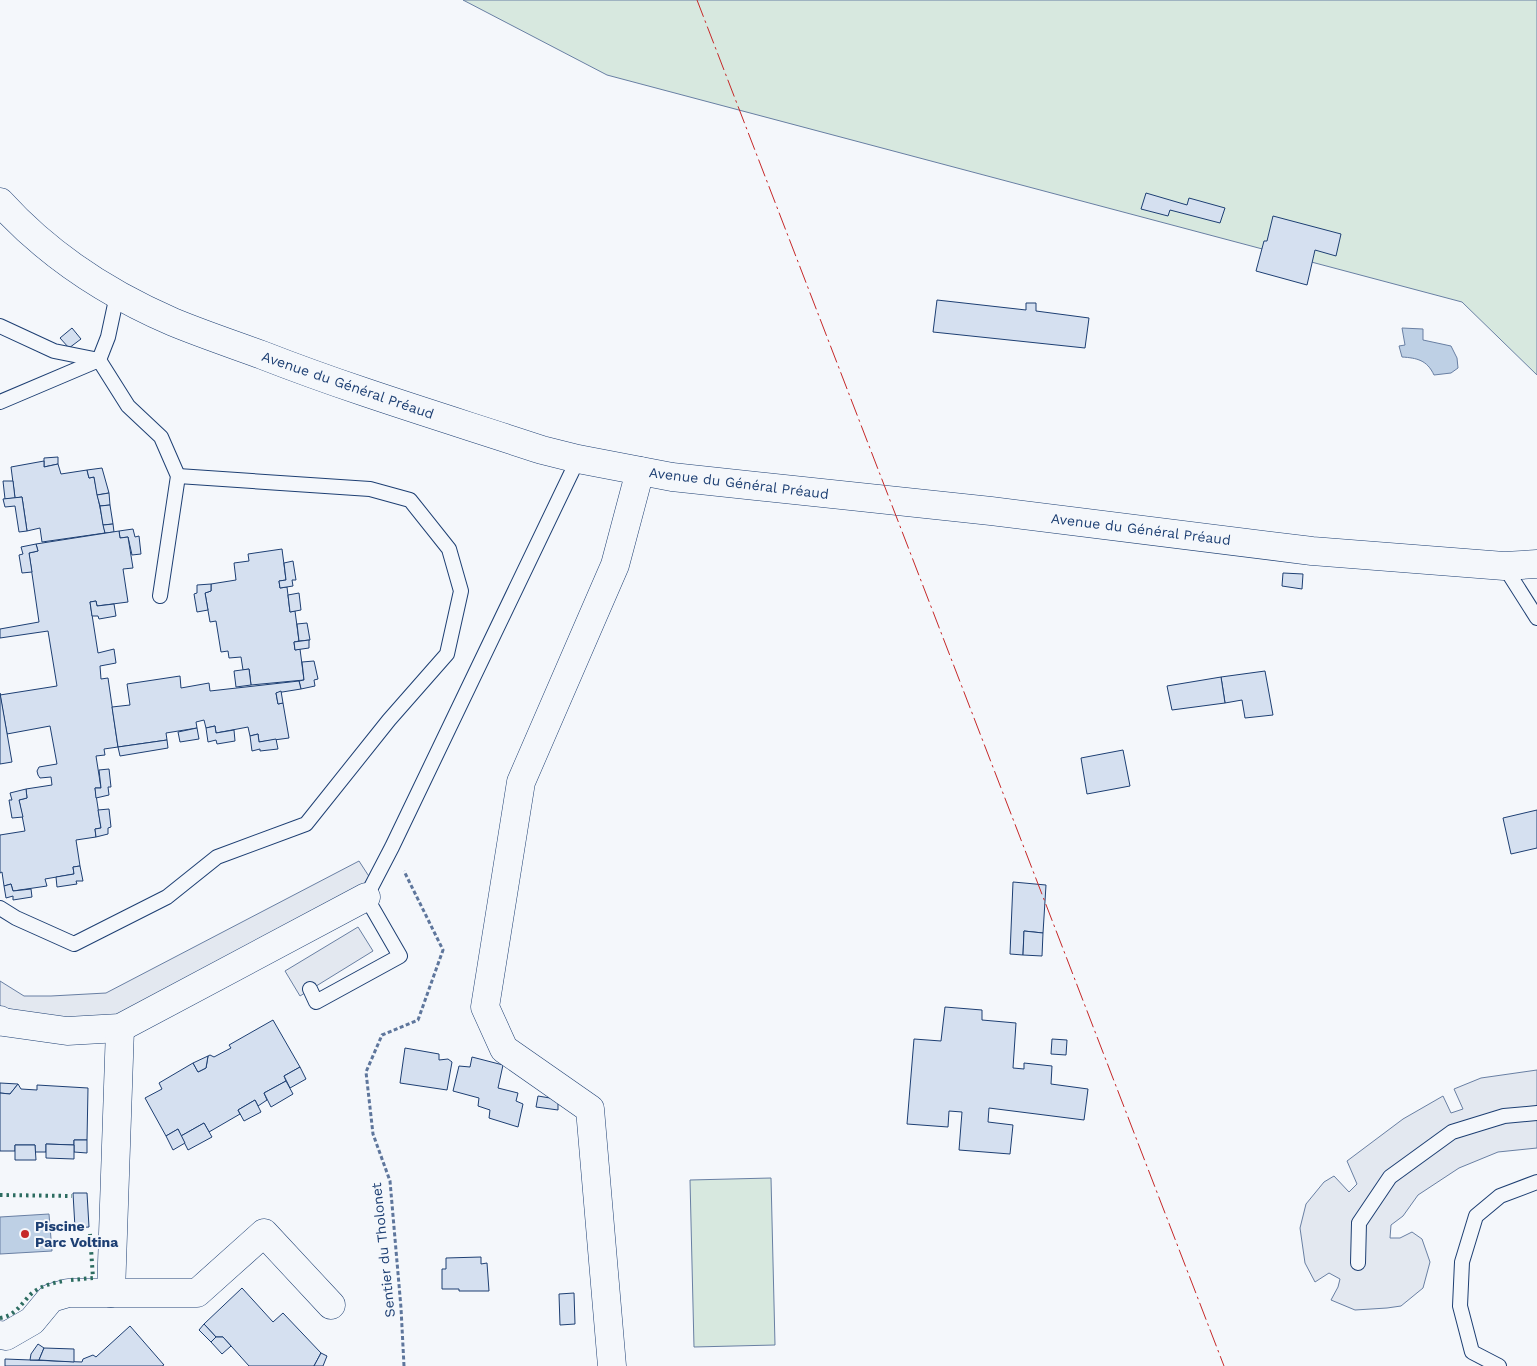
<svg xmlns="http://www.w3.org/2000/svg" width="1537" height="1366" font-family="'Work Sans',sans-serif">
<style>
.green{fill:#d7e8df;stroke:#687fa3}
.parking{fill:#e3e8f0;stroke:#687fa3}
.water{fill:#bed0e5;stroke:#687fa3}
.building{fill:#d5e0f0;stroke:#1d3f73}
.lines{fill:none;stroke-linecap:round;stroke-linejoin:round}
.service-casing{stroke:#1d3f73;stroke-width:16}
.minor-casing{stroke:#1d3f73;stroke-width:29}
.tertiary-casing{stroke:#1d3f73;stroke-width:29}
.path{stroke:#5e769c;stroke-width:3;stroke-dasharray:4 2.5;stroke-linecap:butt}
.service{stroke:#f4f7fb;stroke-width:14}
.minor{stroke:#f4f7fb;stroke-width:28}
.tertiary{stroke:#f4f7fb;stroke-width:28}
.hedge{stroke:#2c6c60;stroke-width:4;stroke-dasharray:2.5 4;stroke-linecap:butt}
.power{stroke:#c62828;stroke-width:1;stroke-dasharray:18 4 2.5 4;stroke-linecap:butt}
.poi-dot{fill:#c62828;stroke:#f4f7fb;stroke-width:2}
.labels{text-anchor:middle;stroke-width:4;stroke-linejoin:round;paint-order:stroke}
.street-label{font-size:14px;fill:#1d3f73;stroke:#f4f7fb}
.poi-label{font-size:14px;font-weight:bold;fill:#1d3f73;stroke:#f4f7fb;text-anchor:start}
</style>
<rect width="100%" height="100%" fill="#f4f7fb"/>
<g class="green">
<path d="M463,0H1537V375L1462,302L607,75Z"/>
<path d="M771,1178L775,1345L694,1347L690,1180Z"/>
</g>
<g class="parking">
<path d="M359,861L372,881L111,1018L66,1022L0,1008V981L24,996H51L106,993Z"/>
<path d="M358,927L373,951L300,996L285,971Z"/>
<path d="M1537,1070V1148L1498,1152L1459,1168L1418,1195L1403,1216L1391,1225L1390,1238H1400L1412,1232L1422,1239L1430,1262L1423,1288L1401,1306L1387,1308L1355,1310L1331,1300L1338,1287L1340,1279L1329,1273L1315,1282L1305,1263L1300,1228L1306,1204L1324,1182L1334,1176L1349,1192L1357,1184L1347,1161L1403,1119L1443,1096L1451,1113L1463,1109L1454,1089L1481,1078Z"/>
</g>
<g class="water">
<path d="M1402,328L1423,329V340L1451,346L1457,358L1458,368L1451,373L1434,375C1427,360 1417,358 1402,357L1399,346L1405,345Z"/>
<path d="M49,1214L52,1251L0,1254V1217Z"/>
</g>
<g class="building">
<path d="M1146,193L1187,205L1189,198L1225,208L1220,223L1170,210L1168,216L1141,209Z"/>
<path d="M1273,216L1341,234L1336,256L1315,250L1307,285L1256,271L1264,241H1267Z"/>
<path d="M937,300L1026,310V303H1036V311L1089,318L1085,348L933,332Z"/>
<path d="M72,328L81,339L69,348L60,338Z"/>
<path d="M58,457V464L44,467V458Z"/>
<path d="M44,461V467L58,464L61,474L87,470L89,478L94,477L105,533L42,542L40,528L27,531L22,497L15,498L11,467Z"/>
<path d="M102,468L109,493L97,495L94,477L89,478L87,470Z"/>
<path d="M3,481H13L15,498L5,499Z"/>
<path d="M109,493L110,505L100,506L97,495Z"/>
<path d="M22,497L27,531L19,532L15,506L5,507L3,499Z"/>
<path d="M110,505L113,524L103,525L100,506Z"/>
<path d="M113,524L114,532L105,533L103,525Z"/>
<path d="M133,529L135,537L139,536L141,554L132,555L128,537L120,538L119,531Z"/>
<path d="M119,531L120,538L128,537L133,568L123,569L128,602L97,606L96,601L90,602L98,653L114,649L116,663L100,666L101,679L108,678L118,747L104,749L105,755L96,756L101,788H95L101,828L95,829L96,837L76,840L80,866L73,867L74,874L45,879L47,886L13,891L11,884L4,886L2,872L0,873V835L25,831L19,800L27,798L26,789L52,785L51,777L40,778L38,775L37,771L39,767L57,764L50,726L7,734L0,695L57,686L48,631L0,638V629L39,622L29,553L38,551L36,544Z"/>
<path d="M36,544L38,551L29,553L32,572L22,573L19,555L23,554L21,547Z"/>
<path d="M282,549L286,580L279,581L280,588L287,587L290,612L295,611L299,641L294,642L295,650L300,649L304,680L251,685L249,669L243,670L241,657L229,658L228,651L221,652L216,621L210,622L205,593L211,591V584L236,580L234,563L249,561L248,554Z"/>
<path d="M293,561L296,580H292L293,586L280,588L279,581L286,580L284,563Z"/>
<path d="M1283,573L1303,574L1302,589L1282,586Z"/>
<path d="M211,584V591L205,593L208,610L197,612L194,594L197,593V585Z"/>
<path d="M299,593L301,610L290,612L288,595Z"/>
<path d="M96,601L97,606L114,604L116,616L99,619L98,616H92L90,602Z"/>
<path d="M307,623L310,640L299,641L297,624Z"/>
<path d="M309,640V648L295,650L294,642Z"/>
<path d="M314,661L318,679L314,680L315,686L301,689L299,681L304,680L302,662Z"/>
<path d="M249,669L251,685L236,687L234,671Z"/>
<path d="M1265,671L1273,715L1245,718L1242,700L1225,703L1221,677Z"/>
<path d="M180,676L181,688L209,683L210,691L299,681L301,689L276,693L278,704L283,703L289,738L259,742L258,734L250,736L248,727L216,733L215,726L206,728L204,720L196,722L197,728L166,733L167,740L118,747L112,707L130,705L127,684Z"/>
<path d="M1221,677L1225,703L1172,710L1167,686Z"/>
<path d="M281,691L283,703L278,704L276,693Z"/>
<path d="M0,693L12,762L0,764Z"/>
<path d="M215,726L216,733L234,730L235,741L217,744L216,740L208,742L206,728Z"/>
<path d="M197,728L199,739L180,742L178,732Z"/>
<path d="M258,734L259,742L276,739L278,749L260,751V749L252,751L250,736Z"/>
<path d="M167,740L168,748L120,756L118,747Z"/>
<path d="M1123,750L1130,786L1087,794L1081,758Z"/>
<path d="M109,769L111,787H108L109,795L96,798L95,788H101L99,770Z"/>
<path d="M26,789L27,798L19,800L23,817L12,818L9,800H12L10,793Z"/>
<path d="M109,809L111,827L108,828V834L96,837L95,829L101,828L98,810Z"/>
<path d="M1537,810V848L1511,854L1503,818Z"/>
<path d="M80,866L83,881H76L77,884L57,887L56,877L74,874L73,867Z"/>
<path d="M1013,882L1046,885L1043,933L1024,931L1023,955L1010,954Z"/>
<path d="M11,884L13,891L31,889L32,897L13,900V896L6,898L4,886Z"/>
<path d="M1024,931L1043,933L1042,956L1023,955Z"/>
<path d="M945,1007L982,1010V1020L1016,1023L1013,1068L1024,1069V1063L1052,1066L1051,1084L1088,1089L1084,1120L989,1108L988,1122L1013,1125L1010,1154L959,1150L962,1112L949,1111L948,1127L907,1124L914,1039L941,1041Z"/>
<path d="M273,1020L300,1067L284,1076L286,1081L264,1093L267,1100L258,1106L255,1100L238,1110L240,1114L209,1132L204,1123L181,1136L178,1129L166,1136L145,1098L162,1089L159,1083L193,1063L198,1072L206,1068L208,1056L210,1055L214,1057L231,1048L229,1045Z"/>
<path d="M1052,1039L1067,1040L1066,1055L1051,1054Z"/>
<path d="M405,1048L439,1054V1060L448,1059L452,1062L447,1090L400,1083Z"/>
<path d="M208,1056L206,1068L198,1072L193,1063Z"/>
<path d="M472,1057L503,1065L498,1088L518,1093L516,1101L523,1104L518,1127L489,1118L490,1110L478,1106L479,1098L453,1091L459,1066L470,1067Z"/>
<path d="M300,1067L306,1079L290,1088L284,1076Z"/>
<path d="M286,1081L293,1094L271,1107L264,1093Z"/>
<path d="M0,1083L18,1084L10,1094L0,1093Z"/>
<path d="M18,1084L21,1089L37,1090V1085L88,1088L87,1140H74V1145L46,1144V1152H35V1145H15V1151H0V1093L10,1094Z"/>
<path d="M538,1096L556,1099L558,1100V1110L536,1107Z"/>
<path d="M255,1100L261,1112L244,1121L238,1110Z"/>
<path d="M204,1123L212,1137L188,1150L181,1136Z"/>
<path d="M178,1129L185,1143L173,1150L166,1136Z"/>
<path d="M74,1140H87V1153L74,1152Z"/>
<path d="M46,1144L74,1145V1159L46,1158Z"/>
<path d="M15,1145H35L36,1160H15Z"/>
<path d="M73,1193H87L89,1227L75,1228Z"/>
<path d="M481,1257V1264L487,1263L489,1291H459V1289H442V1269H446V1258Z"/>
<path d="M242,1288L273,1322L283,1313L321,1353L314,1366H249L223,1337H216L204,1324Z"/>
<path d="M574,1293L575,1324L560,1325L559,1294Z"/>
<path d="M204,1324L216,1337L211,1342L199,1330Z"/>
<path d="M130,1326L164,1365L162,1366H5V1359L82,1362L83,1359L93,1355L96,1357Z"/>
<path d="M216,1337H223L231,1346L222,1354L211,1342Z"/>
<path d="M38,1344L44,1348L39,1360H30L31,1354Z"/>
<path d="M44,1348L74,1349V1362L39,1360Z"/>
<path d="M321,1353L327,1356L323,1366H314Z"/>
</g>
<g class="lines">
<defs>
<g id="service">
<path d="M0,326L54,351L99,360L108,337L117,295"/>
<path d="M0,402L99,360L128,406L161,437L178,476L160,596"/>
<path d="M1504,566L1537,618"/>
<path d="M0,908L16,918L74,944L167,897L217,857L306,824L389,720L447,654L461,591L449,549L410,500L370,489L178,476"/>
<path d="M310,989L316,1002L400,956L366,897L392,847L578,459"/>
<path d="M1358,1263L1359,1223L1390,1177L1452,1132L1504,1116L1537,1113"/>
<path d="M1499,1366L1472,1352L1460,1306L1462,1262L1476,1216L1500,1196L1537,1182"/>
</g>
<g id="minor">
<path d="M0,1020L3,1022L67,1031L120,1028L366,897"/>
<path d="M111,1293L120,1028"/>
<path d="M0,1335L6,1336L32,1321L51,1298L68,1293H197L264,1233L331,1305"/>
<path d="M612,1366L590,1109L504,1049L485,1007L521,782L615,565L640,471"/>
</g>
<path id="tertiary" d="M0,202C48,255 108,294 173,322C202,334 232,344 262,355C354,391 448,419 542,450L578,459L672,477L991,511L1312,551L1504,566L1537,564"/>
</defs>
<use href="#service" class="service-casing"/>
<use href="#minor" class="minor-casing"/>
<use href="#tertiary" class="tertiary-casing"/>
<path class="path" d="M404,1366L401,1308L390,1181L373,1134L366,1072L382,1035L418,1020L443,950L404,871"/>
<use href="#service" class="service"/>
<use href="#minor" class="minor"/>
<use href="#tertiary" class="tertiary"/>
<g class="hedge">
<path d="M0,1195L72,1196"/>
<path d="M71,1280L93,1278L90,1234"/>
<path d="M0,1318C15,1316 21,1304 31,1294C40,1286 52,1283 64,1281"/>
</g>
<path class="power" d="M697,0L1224,1366"/>
</g>
<circle class="poi-dot" cx="25" cy="1234" r="5"/>
<g class="labels">
<g class="street-label">
<text transform="translate(348 385) rotate(19)" y="5">Avenue du Général Préaud</text>
<text transform="translate(739 483) rotate(7)" y="5">Avenue du Général Préaud</text>
<text transform="translate(1141 529) rotate(7)" y="5">Avenue du Général Préaud</text>
<text transform="translate(383 1250) rotate(-96)" y="5">Sentier du Tholonet</text>
</g>
<g class="poi-label">
<text x="35" y="1231">Piscine<tspan x="35" dy="16">Parc Voltina</tspan></text>
</g>
</g>
</svg>
